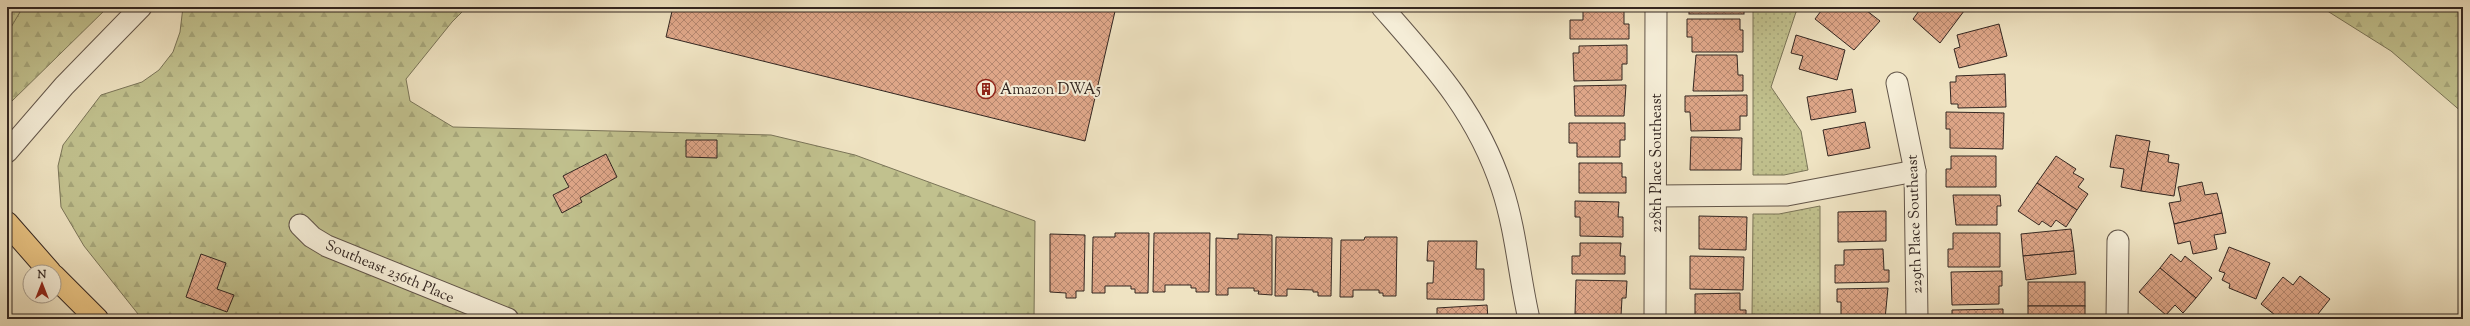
<svg xmlns="http://www.w3.org/2000/svg" width="2470" height="326" font-family="'Sorts Mill Goudy',serif">
<style>
.forest{fill:url(#forest-firs);stroke:#7a7458}
.park{fill:url(#park-dots);stroke:#7a7458}
.building{fill:url(#building-cross-hatch);stroke:#332621}
.lines{fill:none;stroke-linecap:round;stroke-linejoin:round}
.minor-casing{stroke:#625549;stroke-width:23}
.major-casing{stroke:#332621;stroke-width:24}
.minor{stroke:#f5edd7;stroke-width:21}
.major{stroke:#e8c281;stroke-width:22}
.labels{text-anchor:middle;stroke-width:4;stroke-linejoin:round;paint-order:stroke}
.poi-label{font-size:15px;fill:#332621;stroke:#f5edd7;text-anchor:start}
.street-label{font-size:15px;fill:#332621;stroke:#f5edd7}
</style>
<defs>
<pattern id="forest-firs" width="22" height="20" patternUnits="userSpaceOnUse"><rect width="22" height="20" fill="#c1c18e"/><path d="M5 1l3.5 6h-7zM16 11l3.5 6h-7z" fill="#a6a67a"/></pattern>
<pattern id="park-dots" width="8" height="8" patternUnits="userSpaceOnUse"><rect width="8" height="8" fill="#c1c18e"/><path d="M2 2h.1M6 6h.1" fill="none" stroke="#a6a67a" stroke-width="1.8" stroke-linecap="round"/></pattern>
<pattern id="building-cross-hatch" width="8" height="8" patternUnits="userSpaceOnUse"><rect width="8" height="8" fill="#dea688"/><path d="M0 0l8 8M0 8l8-8" fill="none" stroke="#b5876f"/></pattern>
</defs>
<rect width="100%" height="100%" fill="#efe3c2"/>
<filter id="stains"><feTurbulence type="fractalNoise" baseFrequency=".005" numOctaves="4"/><feColorMatrix values="0 0 0 0 .2 0 0 0 0 .09 0 0 0 0 .02 0 0 0 .5 -.17"/></filter>
<radialGradient id="worn" r=".72"><stop offset=".6" stop-color="#630" stop-opacity="0"/><stop offset="1" stop-color="#630" stop-opacity=".3"/></radialGradient>
<g class="forest">
<path d="M7,7H108L12,101L7,96Z"/>
<path d="M183,7H467L452,22L406,79L410,101L453,127L771,135L855,155L1035,221L1034,319H142L84,246L61,207L58,166L63,145L101,95L142,82L159,70L173,52L180,32Z"/>
<path d="M2321,7H2463V113L2391,51Z"/>
</g>
<g class="park">
<path d="M7,7H23L7,34Z"/>
<path d="M1753,7H1805L1796,12L1771,87L1801,131L1808,170L1784,175H1753Z"/>
<path d="M1820,206V319H1752L1753,214H1779Z"/>
</g>
<g class="building">
<path d="M673,7H1116L1085,141L666,37Z"/>
<path d="M1583,7H1624V24H1629V39H1570V20H1583Z"/>
<rect x="1689" y="7" width="55" height="7"/>
<path d="M1824,7H1862L1880,21L1854,50L1815,19Z"/>
<path d="M1922,7H1967L1940,43L1913,19Z"/>
<path d="M1687,19H1740V30H1743V52H1692V37H1687Z"/>
<path d="M1999,24L2007,56L1959,68L1954,49L1960,47L1957,35Z"/>
<path d="M1796,35L1845,50L1837,80L1799,69L1803,56L1791,53Z"/>
<path d="M1627,45V64H1622V80L1574,81L1573,53H1579V46Z"/>
<path d="M1696,55H1737L1738,75H1743V91H1693Z"/>
<path d="M2005,74L2006,107L1958,108V104H1951L1950,82H1956V76Z"/>
<path d="M1626,85L1624,116H1575L1574,86Z"/>
<path d="M1852,89L1856,112L1811,120L1807,97Z"/>
<path d="M1747,95V116H1740V130L1691,131L1690,112H1685V96Z"/>
<path d="M1946,112L2004,113L2003,149L1950,148V129H1946Z"/>
<path d="M1865,122L1870,148L1828,156L1823,130Z"/>
<path d="M1569,123H1625V140H1620V157H1577V143H1569Z"/>
<path d="M2116,135L2150,141L2141,191L2121,187L2124,169L2110,167Z"/>
<path d="M1691,137L1742,138L1741,170H1690Z"/>
<path d="M686,140H717V158L686,157Z"/>
<path d="M2148,151L2169,155L2168,162L2179,164L2174,196L2141,191Z"/>
<path d="M606,154L617,177L580,198L582,202L562,213L553,195L569,187L563,176Z"/>
<path d="M1951,156H1996V187H1946V169H1951Z"/>
<path d="M2056,156L2076,169L2073,173L2084,179L2078,187L2088,194L2077,210L2037,183Z"/>
<path d="M1579,163H1622V177H1626V193H1579Z"/>
<path d="M2202,182L2205,195L2217,193L2222,213L2174,224L2169,203L2181,201L2178,187Z"/>
<path d="M2037,183L2077,210L2066,227L2056,220L2051,227L2042,221L2039,225L2018,211Z"/>
<path d="M1953,195H2000L2001,206H1997V225H1956Z"/>
<path d="M1575,201L1619,202L1618,217H1623V237L1580,236V217H1575Z"/>
<path d="M1886,211V241L1838,242V212Z"/>
<path d="M2222,213L2226,233L2214,235L2217,249L2193,254L2190,241L2178,244L2174,224Z"/>
<path d="M1699,216L1747,217L1746,250L1699,249Z"/>
<path d="M2071,229L2074,251L2023,256L2021,234Z"/>
<path d="M1115,233H1149L1148,293H1135V289H1131V286H1105V293H1092L1093,237H1115Z"/>
<path d="M1154,233H1210L1209,292H1196V288H1191V285H1165V292H1153Z"/>
<path d="M1953,233H2000V267H1948V249H1953Z"/>
<path d="M1050,234L1085,235L1084,291H1076V298H1066V293L1050,292Z"/>
<path d="M1238,234L1272,235V295L1258,294L1259,291H1254V288H1228V295H1216V238L1238,239Z"/>
<path d="M1276,237L1332,238L1331,296H1318V292H1313V290L1287,289V296H1275Z"/>
<path d="M1365,237H1397L1396,296H1383V293H1379V290H1353V297H1340L1341,240H1364Z"/>
<path d="M1428,241H1477L1476,269H1484V300L1427,299V283H1433L1434,261H1427Z"/>
<path d="M1580,243H1621L1620,256H1625V274H1572V256H1580Z"/>
<path d="M2229,247L2270,263L2256,299L2229,288L2230,284L2222,280L2225,273L2219,271Z"/>
<path d="M1883,249L1884,270H1889V282L1835,283V265H1844V250Z"/>
<path d="M2074,251L2076,274L2026,280L2023,256Z"/>
<path d="M201,254L226,263L217,289L234,295L227,312L186,297Z"/>
<path d="M2171,254L2181,262L2185,256L2212,278L2196,298L2160,268Z"/>
<path d="M1690,256L1744,257L1743,290L1690,289Z"/>
<path d="M2160,268L2196,298L2183,313L2175,305L2166,315L2139,292Z"/>
<path d="M2002,271V286H1999V304L1952,305L1951,272Z"/>
<path d="M2300,276L2330,299L2314,319H2280L2261,304L2283,277L2293,285Z"/>
<path d="M1576,280L1627,281L1626,298H1622L1621,316L1575,314Z"/>
<rect x="2028" y="282" width="57" height="24"/>
<path d="M1888,288L1885,319H1841V302H1837V289Z"/>
<path d="M1740,293V310H1746V319H1695V294Z"/>
<path d="M1487,305L1488,319H1437V308Z"/>
<rect x="2028" y="306" width="57" height="13"/>
<path d="M2003,309V319H1952V310Z"/>
</g>
<g class="lines">
<defs>
<g id="minor">
<path d="M1382,7C1433,65 1477,112 1502,188C1516,230 1519,276 1529,319"/>
<path d="M1897,83L1915,171L1917,319"/>
<path d="M7,152L64,86L141,7"/>
<path d="M1656,196L1787,195L1915,171"/>
<path d="M300,225L312,237L327,246L508,319"/>
<path d="M1655,319L1656,7"/>
<path d="M2117,319L2118,241"/>
</g>
<g id="major">
<path d="M7,223L50,272"/>
<path d="M54,276L97,319"/>
</g>
</defs>
<use href="#minor" class="minor-casing"/>
<use href="#major" class="major-casing"/>
<use href="#minor" class="minor"/>
<use href="#major" class="major"/>
</g>
<defs>
<symbol id="building-ring" viewBox="-11 -11 22 22"><circle r="9.5" fill="#f5edd7" stroke="#8f2418" stroke-width="1.5"/><path d="M-4-6H4V6H1V3H-1V6H-4ZM-2.5-4.3h1.7v1.8h-1.7ZM.8-4.3h1.7v1.8H.8ZM-2.5-1h1.7V.8h-1.7ZM.8-1h1.7V.8H.8Z" fill="#8f2418"/></symbol>
</defs>
<g fill-rule="evenodd">
<use href="#building-ring" x="975" y="78" width="22" height="22"/>
</g>
<g class="labels">
<g class="poi-label">
<text x="1000" y="94">Amazon DWA5</text>
</g>
<g class="street-label">
<text transform="translate(1656 163) rotate(-90)" y="5">228th Place Southeast</text>
<text transform="translate(1914 224) rotate(-92)" y="5">229th Place Southeast</text>
<text transform="translate(390 271) rotate(23)" y="5">Southeast 236th Place</text>
</g>
</g>
<rect width="2470" height="326" fill="none" stroke="#efe3c2" stroke-width="24"/>
<rect x="8" y="8" width="2454" height="310" fill="none" stroke="#332621" stroke-width="2"/>
<rect x="12" y="12" width="2446" height="302" fill="none" stroke="#332621"/>
<g transform="translate(42 284)"><circle r="19" fill="#f5edd7" stroke="#a79d8e"/>
<path d="M0-3L7 15L0 10L-7 15Z" fill="#8f2418"/>
<text y="-6" font-size="11" font-weight="bold" text-anchor="middle" fill="#332621">N</text>
</g>
<rect width="100%" height="100%" filter="url(#stains)"/>
<rect width="100%" height="100%" fill="url(#worn)"/>
</svg>
